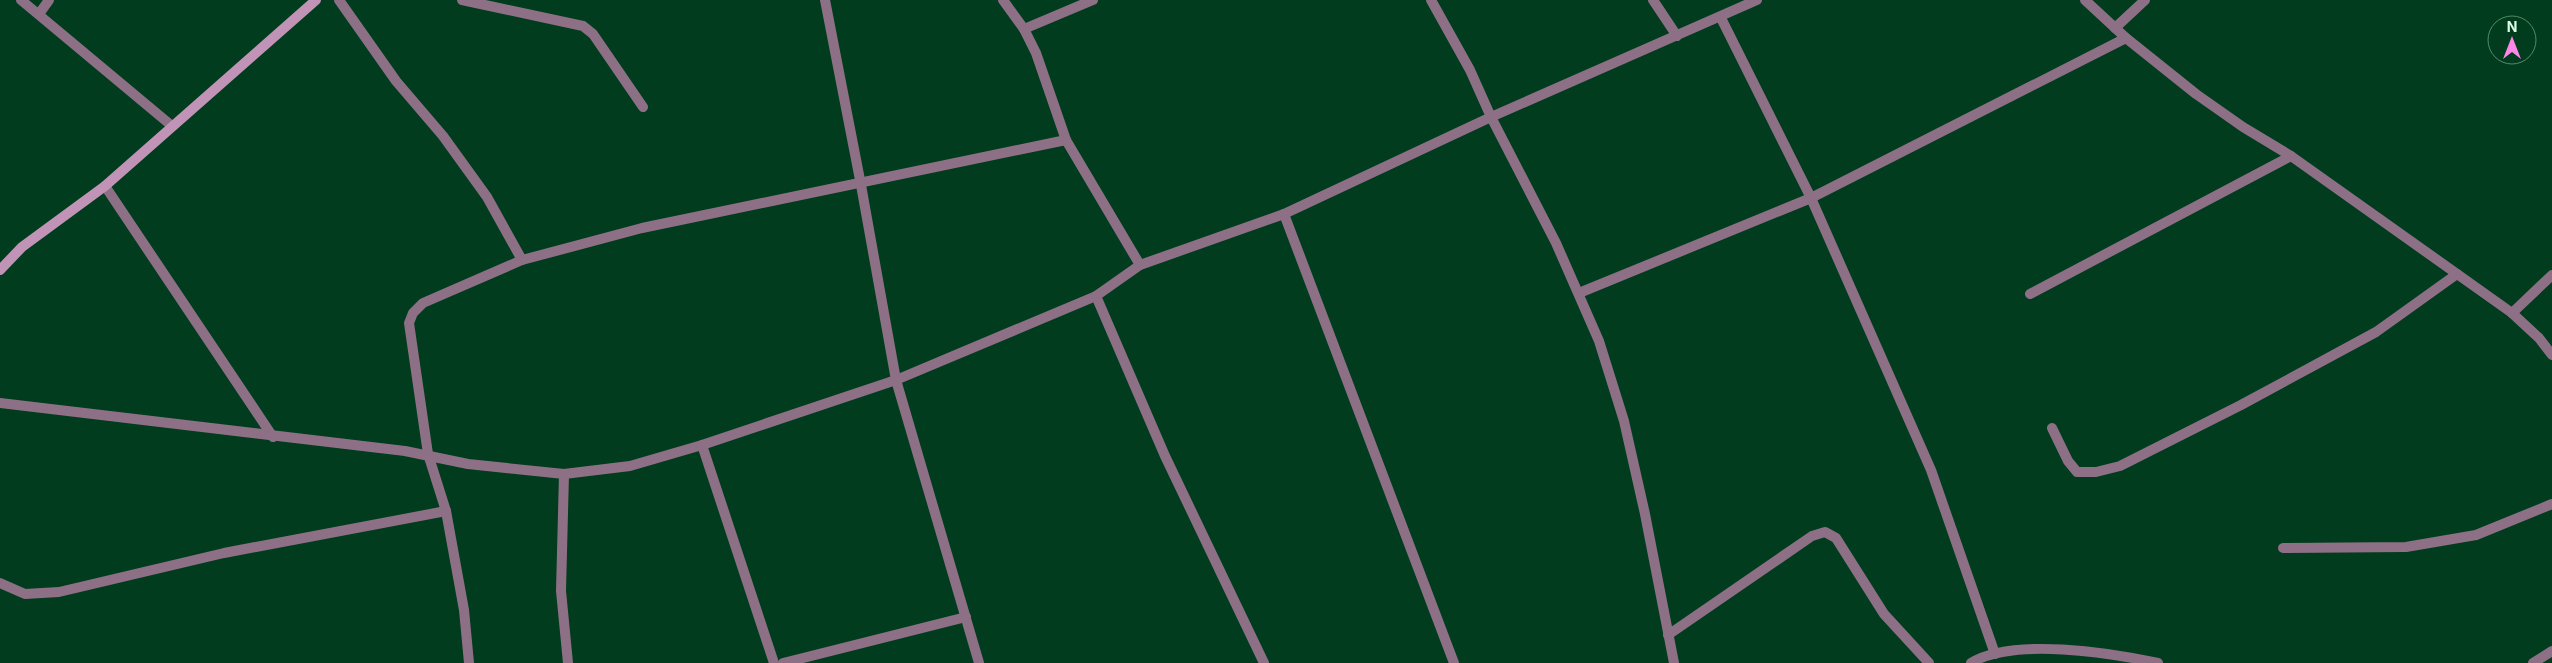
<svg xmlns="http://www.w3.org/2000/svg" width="2552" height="663" font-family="Inter,sans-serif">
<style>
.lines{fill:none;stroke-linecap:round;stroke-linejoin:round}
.street{stroke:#8d7086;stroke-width:10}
.secondary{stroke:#c194b7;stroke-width:10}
</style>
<rect width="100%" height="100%" fill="#003c1d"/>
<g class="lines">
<g class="street">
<path d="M21,0L172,126"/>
<path d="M339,0L396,81L443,136L487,197L522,260"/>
<path d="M462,0L583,26L593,34L643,107"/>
<path d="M825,0L861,185L896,380L979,663"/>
<path d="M1003,0L1024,29L1036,53L1066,140L1140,265"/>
<path d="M1431,0L1470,70L1491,117L1556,243L1599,341L1624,421L1645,514L1674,663"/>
<path d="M1653,0L1677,36"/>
<path d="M2085,0L2126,38L2196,94L2243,127L2291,156L2512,313L2539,338L2552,355"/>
<path d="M39,14L49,0"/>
<path d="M1721,18L1811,198L1931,470L1995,654"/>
<path d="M2115,28L2145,0"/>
<path d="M1024,29L1093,0"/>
<path d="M105,186L273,437"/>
<path d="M1284,214L1454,663"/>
<path d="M1579,293L1811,198L2126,38"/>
<path d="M2030,294L2291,156"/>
<path d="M1096,296L1165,456L1264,663"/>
<path d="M2512,313L2552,275"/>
<path d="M0,403L405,451L468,464L564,474L630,466L702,445L896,380L1096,296L1140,265L1284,214L1491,117L1757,0"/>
<path d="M2052,428L2068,461L2077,472H2096L2120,466L2241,405L2376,332L2457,274"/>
<path d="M702,445L774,663"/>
<path d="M564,474L561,591L568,663"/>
<path d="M2283,548L2406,547L2476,535L2552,504"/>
<path d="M0,583L25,594L59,592L224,553L446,511"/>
<path d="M1668,635L1812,536L1825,532L1836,538L1884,614L1929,663"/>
<path d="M469,663L464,610L446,511L428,454L409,323L413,313L423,303L522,260L642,228L1066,140"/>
<path d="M783,663L966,617"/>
<path d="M1971,663C2013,637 2111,653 2158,663"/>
<path d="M2533,663L2552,651"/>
</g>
<path class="secondary" d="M0,270L22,247L105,186L316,0"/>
</g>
<g transform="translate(2512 40)"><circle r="24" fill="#003c1d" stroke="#588a6d"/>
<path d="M0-4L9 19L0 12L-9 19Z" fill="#fb87e6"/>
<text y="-8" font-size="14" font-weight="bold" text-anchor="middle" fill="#dbfee5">N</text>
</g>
</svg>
